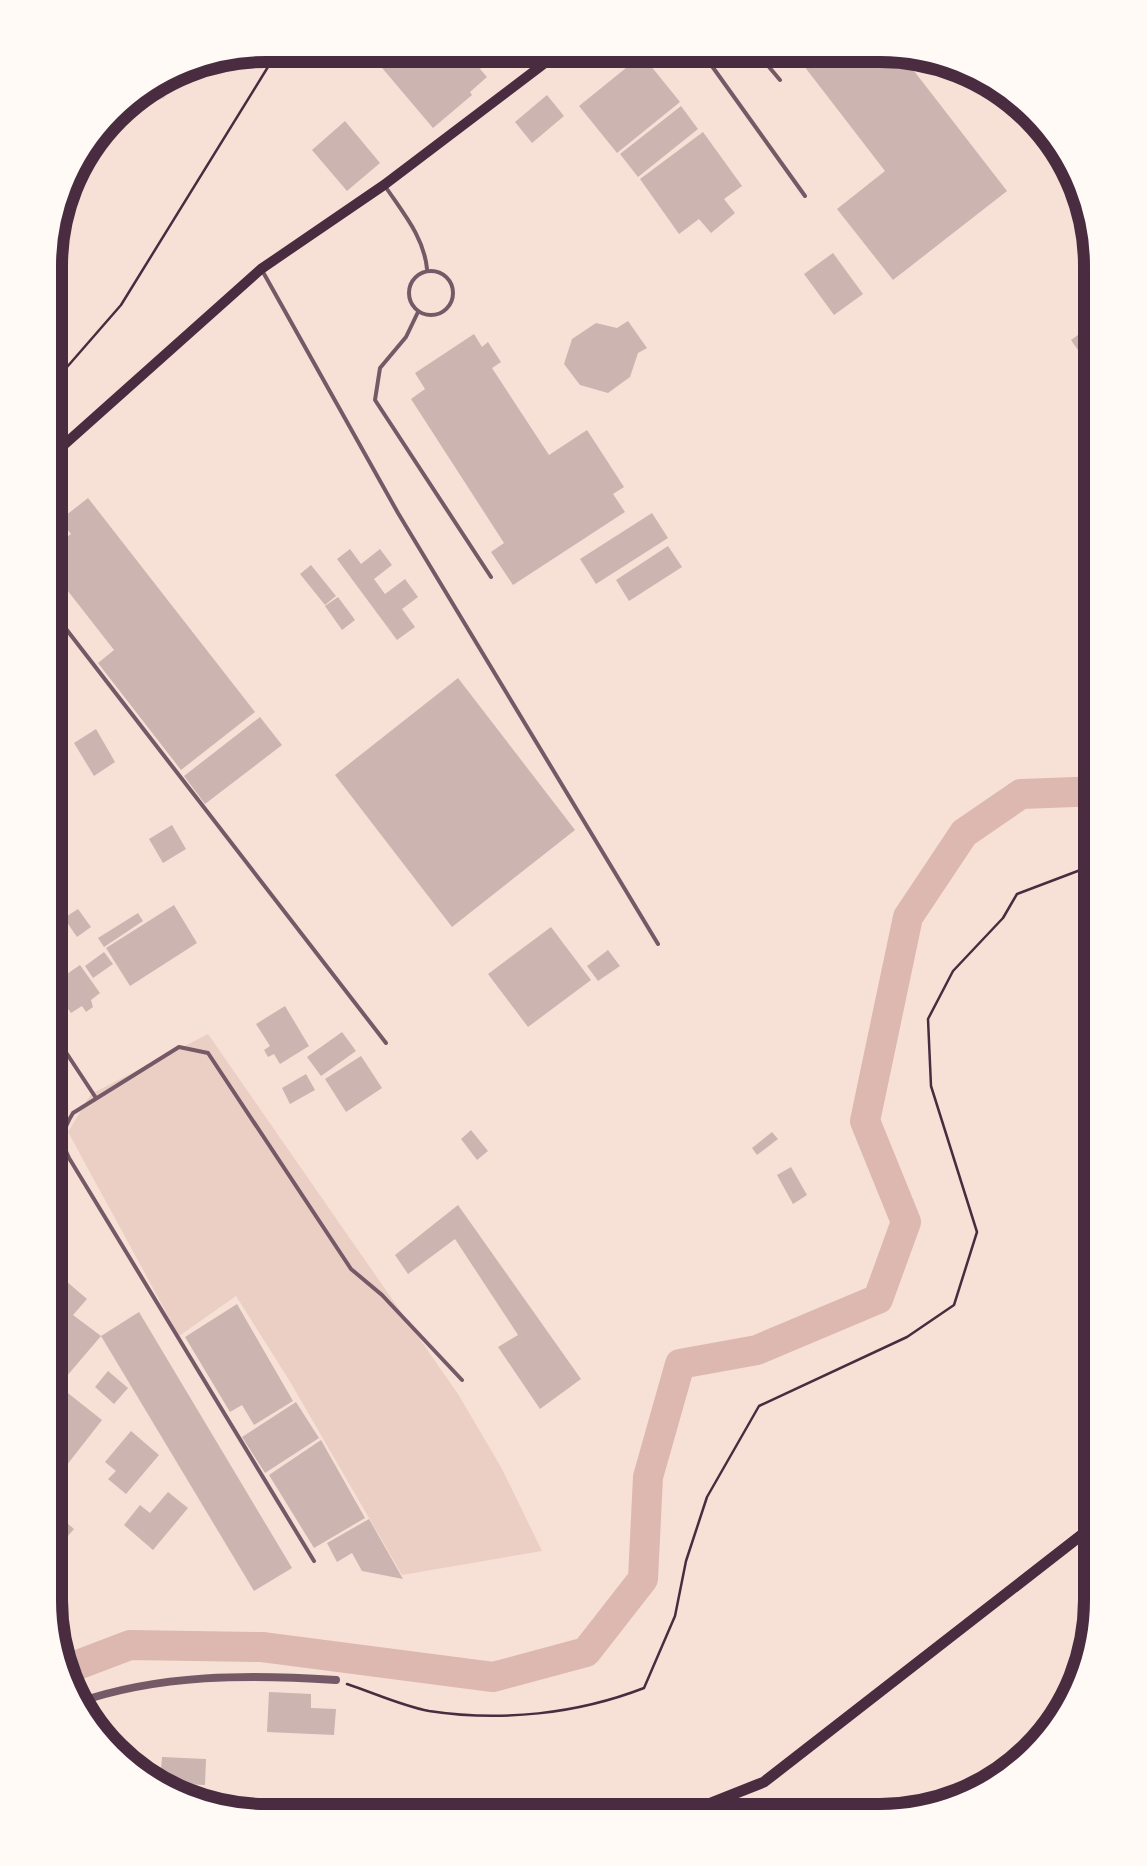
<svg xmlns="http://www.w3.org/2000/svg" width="1147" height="1866" font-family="'Open Sans',sans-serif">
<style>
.green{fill:#ebcfc5}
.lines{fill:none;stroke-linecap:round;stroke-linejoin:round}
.river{stroke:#dcb8b0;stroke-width:30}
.building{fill:#ccb4b1}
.path{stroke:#4a2c40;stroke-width:2.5}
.service{stroke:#755966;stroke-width:4}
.minor{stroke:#755966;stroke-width:8}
.secondary{stroke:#4a2c40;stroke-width:10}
.primary{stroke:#4a2c40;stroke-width:11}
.rim{fill:none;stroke:#4a2c40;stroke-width:12}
</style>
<rect width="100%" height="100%" fill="#f7e1d7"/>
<g class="green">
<path d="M171,69L165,98L133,107H115L120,100Z"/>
<path d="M208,1034L458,1394L501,1467L542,1551L402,1575L289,1380L236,1296L179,1336L68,1132L91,1094Z"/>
</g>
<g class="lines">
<path class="river" d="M59,1672L130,1645L262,1647L493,1677L586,1652L643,1579L648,1477L680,1364L757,1350L878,1299L906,1222L865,1121L908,917L964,833L1021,794L1102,791"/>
</g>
<g class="building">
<path d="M385,46H430L437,55L447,46L462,49L508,47L492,62L489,60L480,69L487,77L470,92L472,95L433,128L372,56Z"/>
<path d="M826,49H897L1007,191L893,280L837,209L885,171L804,66Z"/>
<path d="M642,55L680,102L617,153L579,106Z"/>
<path d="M547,95L564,116L532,143L515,122Z"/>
<path d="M681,106L698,129L638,177L620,154Z"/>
<path d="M345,121L380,163L347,191L312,150Z"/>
<path d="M703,132L742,186L724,199L735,213L711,233L699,219L679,234L640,179Z"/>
<path d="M833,253L863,294L834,315L804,274Z"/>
<path d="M628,321L647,348L638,353L630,377L608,393L580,385L564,364L572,339L596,323L617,328Z"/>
<path d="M1082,332L1091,345L1080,353L1071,340Z"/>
<path d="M474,334L482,347L488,342L501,362L492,368L549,455L587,430L624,487L613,494L625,512L513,585L491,552L504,543L411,399L425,389L415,373Z"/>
<path d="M88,498L255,712L181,770L98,663L114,650L46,563V554L71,534L60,520Z"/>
<path d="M652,513L668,538L596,584L580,559Z"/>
<path d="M668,546L682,567L629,601L616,580Z"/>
<path d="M350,549L361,564L380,549L392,565L374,579L385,594L405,579L418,597L402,609L415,627L397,640L337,559Z"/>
<path d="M311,565L336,596L325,605L300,574Z"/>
<path d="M338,597L355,620L342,630L325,606Z"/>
<path d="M458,678L575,830L452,927L335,775Z"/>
<path d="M260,717L282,745L205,804L184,776Z"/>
<path d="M96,729L115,762L94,776L74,743Z"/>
<path d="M172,825L186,849L163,863L149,839Z"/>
<path d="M174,905L197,943L130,986L106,948Z"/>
<path d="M78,909L91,927L77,937L64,918Z"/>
<path d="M138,913L143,921L104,947L98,938Z"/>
<path d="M551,927L591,980L528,1027L488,974Z"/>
<path d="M608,950L620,966L598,981L587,966Z"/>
<path d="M104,952L113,964L93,978L85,966Z"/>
<path d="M80,965L100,993L91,1000L93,1007L86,1012L82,1006L71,1013L51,985Z"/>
<path d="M285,1006L309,1046L280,1064L274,1054L268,1057L264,1050L270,1046L256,1024Z"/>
<path d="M342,1032L356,1051L321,1076L307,1057Z"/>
<path d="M361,1056L382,1088L346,1112L325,1079Z"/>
<path d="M306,1074L315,1090L290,1104L282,1088Z"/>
<path d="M471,1130L488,1151L477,1160L461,1139Z"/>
<path d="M772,1132L778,1139L757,1155L752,1148Z"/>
<path d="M46,1134L68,1174L46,1187Z"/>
<path d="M791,1167L807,1195L793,1204L777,1175Z"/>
<path d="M458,1205L581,1379L540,1409L498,1347L518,1335L455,1239L408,1274L395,1255Z"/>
<path d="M45,1263L87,1299L73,1315L101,1336L66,1377L45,1359Z"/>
<path d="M237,1304L293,1401L254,1425L242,1405L230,1412L185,1337Z"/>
<path d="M139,1312L292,1568L254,1591L101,1336Z"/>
<path d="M108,1371L128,1388L114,1404L95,1387Z"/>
<path d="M45,1375L102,1420L45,1493Z"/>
<path d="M296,1402L319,1438L265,1473L242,1437Z"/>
<path d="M131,1431L159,1455L126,1494L108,1479L116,1471L105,1462Z"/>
<path d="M321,1440L365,1518L314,1548L269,1475Z"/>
<path d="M168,1492L188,1508L153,1550L124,1525L140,1505L150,1513Z"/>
<path d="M53,1511L74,1529L45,1562V1521Z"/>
<path d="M369,1519L403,1579L362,1571L352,1553L337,1562L327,1543Z"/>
<path d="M269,1692L311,1694V1708L336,1709L334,1735L267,1732Z"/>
<path d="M162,1757L206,1759L205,1785L160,1783Z"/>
</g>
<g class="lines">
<g class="path">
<path d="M47,390L121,305L271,62"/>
<path d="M347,1684C374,1693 402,1706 429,1711C501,1722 577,1714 644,1688L675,1616L686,1561L707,1497L759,1406L907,1337L954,1305L977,1232L931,1086L928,1019L953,971L1003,918L1017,894L1083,869L1102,867"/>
</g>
<g class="service">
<path d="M699,48L805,196"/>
<path d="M753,48L780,80"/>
<path d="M385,186C403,213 424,237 427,269"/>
<circle cx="431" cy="293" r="22"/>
<path d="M263,272L398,513L658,944"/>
<path d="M418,312L406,337L380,368L375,400L491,577"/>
<path d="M46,603L386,1043"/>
<path d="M46,1022L96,1098"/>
<path d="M314,1561L69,1158C60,1141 63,1129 73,1113L179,1047L208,1053L351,1269L382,1295L462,1380"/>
</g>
<path class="minor" d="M76,1703C159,1674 250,1674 336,1680"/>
<path class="secondary" d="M47,460L261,269L384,185L566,47"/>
<path class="primary" d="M668,1820L764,1782L1102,1519"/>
</g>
<path d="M0 0H1147V1866H0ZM266 62H880A204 204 0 0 1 1084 266V1600A204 204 0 0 1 880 1804H266A204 204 0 0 1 62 1600V266A204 204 0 0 1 266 62Z" fill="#fffaf5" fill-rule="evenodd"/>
<path class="rim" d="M266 62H880A204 204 0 0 1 1084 266V1600A204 204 0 0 1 880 1804H266A204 204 0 0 1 62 1600V266A204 204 0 0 1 266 62Z"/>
</svg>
